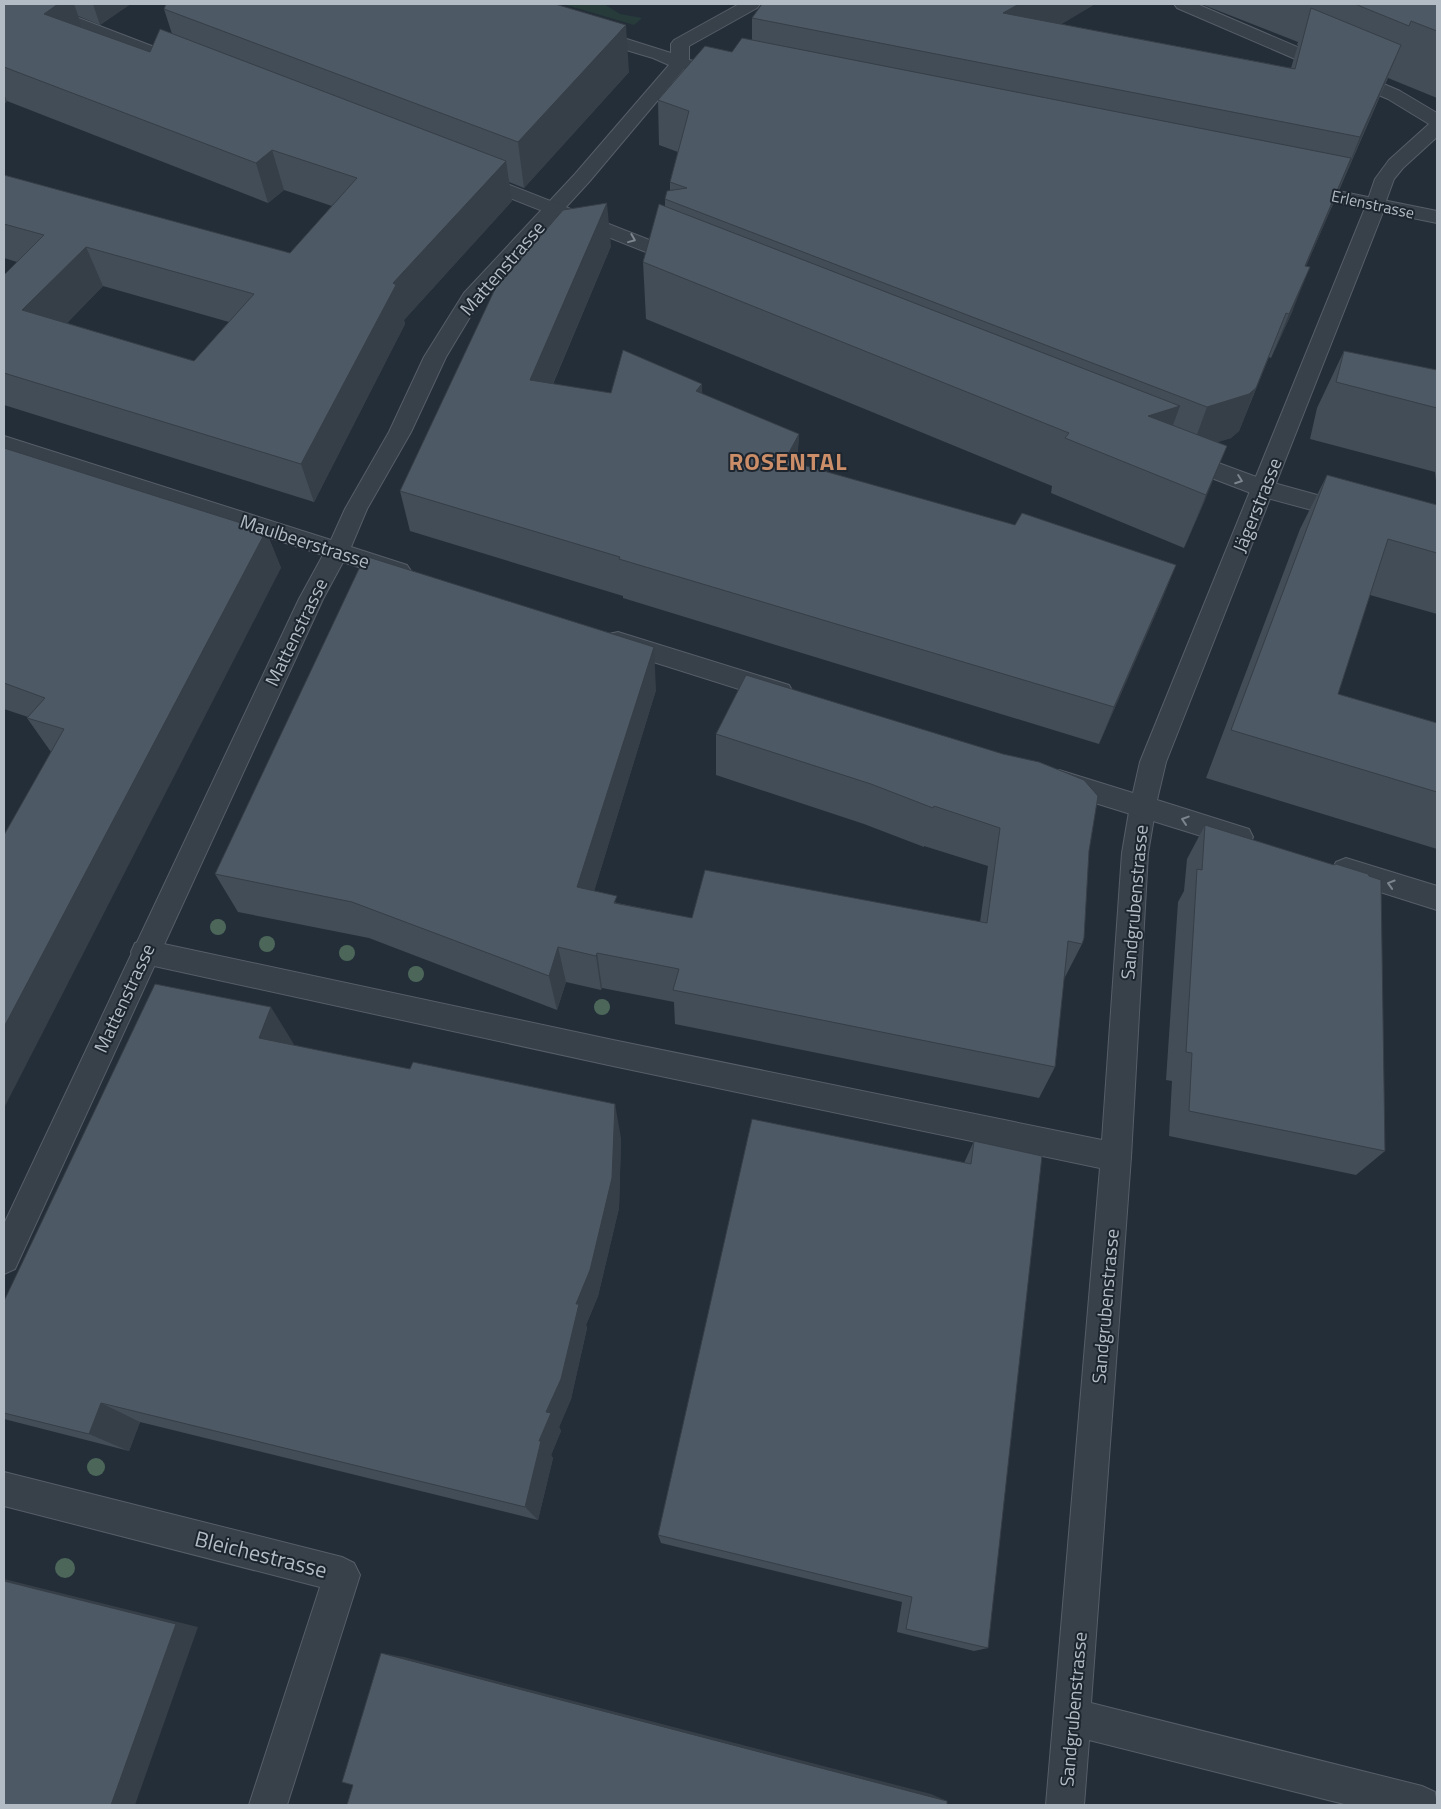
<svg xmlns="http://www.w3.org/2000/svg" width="1441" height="1809" font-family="'Titillium Web',sans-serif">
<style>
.green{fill:#273b3b}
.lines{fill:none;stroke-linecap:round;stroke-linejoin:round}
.service-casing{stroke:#565e68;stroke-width:2}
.minor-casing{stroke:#565e68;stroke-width:2}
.tertiary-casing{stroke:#565e68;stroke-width:2}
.service{fill:#38404a;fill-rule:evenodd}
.minor{fill:#38404a;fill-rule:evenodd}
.tertiary{fill:#38404a;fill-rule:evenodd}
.tree{fill:#4c6759}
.wall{fill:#424d57;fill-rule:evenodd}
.shaded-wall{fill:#363e47}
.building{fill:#4d5965;stroke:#363e47;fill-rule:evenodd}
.oneway{stroke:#7c848e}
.labels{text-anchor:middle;stroke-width:4;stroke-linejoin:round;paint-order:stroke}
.far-street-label{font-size:16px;fill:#b3bbc5;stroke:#1d252f}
.street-label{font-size:19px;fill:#b3bbc5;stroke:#1d252f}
.near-street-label{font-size:22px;fill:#b3bbc5;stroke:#1d252f}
.district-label{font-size:24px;font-weight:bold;letter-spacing:1px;fill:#cb8e68;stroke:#1d252f}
</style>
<rect width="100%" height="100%" fill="#242e39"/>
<path class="green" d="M563,4H604L620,14L642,18L634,25Z"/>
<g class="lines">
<defs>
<g id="service">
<path d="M1174,4H1197L1400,91L1437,113V137L1403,168L1394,179L1383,209L1376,211L1369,209L1366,205L1375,179L1389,160L1429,124L1388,99L1177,8Z"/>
<path d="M1143,795L1152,798L1156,806L1148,853L1131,1157L1091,1703L1422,1786L1435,1792L1437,1805H1348L1089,1740L1084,1805H1046L1100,1168L613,1066L145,964L135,961L131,952L135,943L145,940L613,1040L1102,1140L1122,853L1130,806L1134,798Z"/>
<path d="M4,1472L342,1557L354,1563L360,1575L287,1805H249L320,1587L4,1506Z"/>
</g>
<g id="minor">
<path d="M739,4H760L757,8L689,46V60L704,63L707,67L704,71L698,72L684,69L589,182L479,302L446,357L411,432L367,509L351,547L407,565L411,571L407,577L399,580L343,562L323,599L15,1269L4,1274V1224L299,599L323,555L4,452V436L331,540L345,509L389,432L424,357L464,293L575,174L669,65L653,58L586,38L583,34L586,30L592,29L598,30L671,53V44L674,40Z"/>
<path d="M1299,183L1437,211V223L1383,212L1166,762L1157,800L1249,829L1253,837L1249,845L1240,848L1050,789L1046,781L1050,773L1059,770L1133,793L1140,762L1365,208L1292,193L1289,189L1292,185Z"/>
<path d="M618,632L789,685L793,692L789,699L780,702L609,648L606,641L609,634Z"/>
<path d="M1346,858L1437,886V910L1336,878L1332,870L1336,862Z"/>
</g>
<g id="tertiary">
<path d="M18,4H42L191,61L194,65L191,69L185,70L179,69L21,8Z"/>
<path d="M477,172L690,256L693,260L690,264L683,266L676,264L470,182L467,178L470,174Z"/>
<path d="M1183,450L1270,482L1357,506L1360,512L1357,518L1349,520L1256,495L1175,464L1172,458L1175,452Z"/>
</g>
</defs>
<use href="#service" class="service-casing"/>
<use href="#minor" class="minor-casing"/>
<use href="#tertiary" class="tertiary-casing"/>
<use href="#service" class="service"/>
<use href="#minor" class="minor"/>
<use href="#tertiary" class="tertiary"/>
</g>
<g class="tree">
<circle cx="218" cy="927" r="8"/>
<circle cx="267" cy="944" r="8"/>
<circle cx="347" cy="953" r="8"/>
<circle cx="416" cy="974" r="8"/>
<circle cx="602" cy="1007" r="8"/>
<circle cx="96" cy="1467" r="9"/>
<circle cx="65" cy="1568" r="10"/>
</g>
<g class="wall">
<path d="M4,4H138L129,5L100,25L78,16L83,28L150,52L172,34L164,9L629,72L524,188L509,182L512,201L404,320L405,324L314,502L4,405V275L17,262L4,258V175L290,253L332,206L284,190L268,203L7,101L4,104ZM103,286L229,322L194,361L67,323Z"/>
<path d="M762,4H1095L1061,24L1291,68L1298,45H1297L1298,42L1201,4H1437V98L1388,78L1306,266L1292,312L1271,358L1269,357L1239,431L1231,438L1217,442L1205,500L1184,548L1051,493L1052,486L646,319L643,262L665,206V199L670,191V182L678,152L659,145L658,100L732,52L752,40V18Z"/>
<path d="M611,246L553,384L611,393L702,394L799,434L797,464L1015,525L1176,565L1160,604L1099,744L623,598V596L410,531L400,491Z"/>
<path d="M1344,351L1437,370V482L1436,481L1435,472L1310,439L1317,408Z"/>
<path d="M4,448L266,531L281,568L51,752L27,718L28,717L4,709Z"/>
<path d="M1327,475L1437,505V614L1370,595L1338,694L1437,723V849L1206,778L1300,529Z"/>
<path d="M656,690L594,891L617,903L692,918L980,922L988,866L924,846V847L864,824L716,775V734L1089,851L1082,944L1064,979L1055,1067L1039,1098L675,1024L674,1002L602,988L601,990L566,982L557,1010L369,938L238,912L215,874Z"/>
<path d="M1205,825L1385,1151L1356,1175L1169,1136L1172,1081L1166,1080L1178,902L1184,891L1187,859Z"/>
<path d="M1437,998V1042L1436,999Z"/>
<path d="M295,1045L621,1138L619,1208L598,1296L586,1325L587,1328L571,1399L559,1427L561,1431L551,1455L553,1458L538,1520L140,1422L129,1451L4,1419V1301Z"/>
<path d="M974,1141L988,1648L974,1651L897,1632L902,1602L661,1543L658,1535L964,1163Z"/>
</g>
<g class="shaded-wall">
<path d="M58,4H74L85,35L44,14Z"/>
<path d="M93,4H138L129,5L100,25Z"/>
<path d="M1019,4H1095L994,65L1003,13Z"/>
<path d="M626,25L629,72L524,188L518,142Z"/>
<path d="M1401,45L1379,97L1339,189L1360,137Z"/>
<path d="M4,94L7,101L4,104Z"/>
<path d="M272,150L284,190L268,203L256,163Z"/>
<path d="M1351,158L1333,203L1287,311L1305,266Z"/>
<path d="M506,161L512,201L404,320L405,324L314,502L301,464L393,283Z"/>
<path d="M607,203L611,246L536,423L530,380Z"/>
<path d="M86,247L103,286L41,349L22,310Z"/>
<path d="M1310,267L1292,312L1271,358L1289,314Z"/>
<path d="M702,384L703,426L696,391Z"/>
<path d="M1256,388L1239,431L1231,438L1191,451L1207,407Z"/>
<path d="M1180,406L1160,460L1148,416Z"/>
<path d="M799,434L796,476L785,460Z"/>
<path d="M1227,446L1205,500L1184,548L1206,495Z"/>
<path d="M266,531L281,568L4,1108V1027Z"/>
<path d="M1176,565L1160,604L1099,744L1114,707Z"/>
<path d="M654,647L656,690L584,924L577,887Z"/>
<path d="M558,947L566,982L557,1010L549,976Z"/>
<path d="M597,953L602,988L601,990L596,956Z"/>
<path d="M271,1007L295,1046L259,1038Z"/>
<path d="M615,1104L621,1138L619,1208L598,1296L586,1325L587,1328L571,1399L559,1427L561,1431L551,1455L553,1458L538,1520L525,1507L539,1441L576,1304Z"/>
<path d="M101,1403L140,1422L129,1451L89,1434Z"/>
<path d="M4,1579L198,1627L135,1805H111L4,1581Z"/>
<path d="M381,1653L404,1657L931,1794L947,1801Z"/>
</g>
<g class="building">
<path d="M4,4H58L44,14L150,52L160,29L506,161L393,283L396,285L301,464L4,373V275L44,235L4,224V175L290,253L357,178L272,150L256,163L4,67ZM86,247L254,294L194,361L22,310Z"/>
<path d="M166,4H555L626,25L518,142L164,9Z"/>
<path d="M762,4H1019L1003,13L1295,69L1311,8L1401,45L1360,137L752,18Z"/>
<path d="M1355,4H1437V31L1411,21L1409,26Z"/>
<path d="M742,38L1351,158L1305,266L1310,267L1289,314L1286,313L1256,388L1249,394L1207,407L665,199L667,191L687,188L670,182L689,111L658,100L705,46L732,52Z"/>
<path d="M607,203L530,380L611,393L623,350L702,384L696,391L799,434L785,460L1015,525L1022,513L1176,565L1114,707L619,559L620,557L400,491L495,289L563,210Z"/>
<path d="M659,204L1180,406L1148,416L1227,446L1206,495L1065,438L1069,433L643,262Z"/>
<path d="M1344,351L1437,370V408L1336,382Z"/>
<path d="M4,448L266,531L4,1027V835L64,729L27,718L45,698L4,683Z"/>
<path d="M1327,475L1437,505V553L1388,539L1338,694L1437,723V792L1231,730Z"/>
<path d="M365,556L654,647L577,887L617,896L614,903L692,918L705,870L987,923L1000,828L934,806L933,808L871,784L716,734L746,675L1003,754L1039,762L1084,780L1098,796L1089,851L1084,938L1082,944L1068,941L1055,1067L673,990L679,969L597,953L596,956L558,947L549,976L352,902L215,874Z"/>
<path d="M1205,825L1334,865L1336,864L1368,874L1369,876L1381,880L1385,1151L1189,1111L1192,1053L1186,1052L1197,869L1202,870Z"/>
<path d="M155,984L271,1007L259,1038L410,1069L413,1062L615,1104L612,1178L590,1270L576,1304H579L561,1379L546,1412L551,1413L539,1441H541L525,1507L101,1403L89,1434L4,1413V1301Z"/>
<path d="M752,1119L971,1164L974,1141L1042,1156L988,1648L906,1629L912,1597L658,1535Z"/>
<path d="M4,1581L176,1624L111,1805H4Z"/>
<path d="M381,1653L947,1801V1805H347L353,1785L342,1782Z"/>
</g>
<defs><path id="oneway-chevron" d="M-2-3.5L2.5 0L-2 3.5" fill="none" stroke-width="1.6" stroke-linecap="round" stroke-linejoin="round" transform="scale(1.25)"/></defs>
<g class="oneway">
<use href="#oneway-chevron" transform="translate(632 239) rotate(22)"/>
<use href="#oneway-chevron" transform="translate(1239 480) rotate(20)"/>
<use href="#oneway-chevron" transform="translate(1185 820) rotate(-162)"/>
<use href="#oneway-chevron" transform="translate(1391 884) rotate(-163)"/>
</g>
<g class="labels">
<g class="far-street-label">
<text transform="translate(1373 204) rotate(12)" y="6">Erlenstrasse</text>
</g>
<g class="street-label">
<text transform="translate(502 268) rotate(-49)" y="7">Mattenstrasse</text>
<text transform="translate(1257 505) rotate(-68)" y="7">Jägerstrasse</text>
<text transform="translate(305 541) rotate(18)" y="7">Maulbeerstrasse</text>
<text transform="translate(296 632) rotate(-64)" y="7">Mattenstrasse</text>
<text transform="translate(1134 902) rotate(-85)" y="7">Sandgrubenstrasse</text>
<text transform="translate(124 998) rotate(-65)" y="7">Mattenstrasse</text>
<text transform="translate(1105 1306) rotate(-85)" y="7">Sandgrubenstrasse</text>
<text transform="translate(1073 1709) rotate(-85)" y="7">Sandgrubenstrasse</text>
</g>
<g class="near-street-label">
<text transform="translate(261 1554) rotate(14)" y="8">Bleichestrasse</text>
</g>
<g class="district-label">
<text x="788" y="470">ROSENTAL</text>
</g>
</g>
<rect width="1441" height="1809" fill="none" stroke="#b3bbc5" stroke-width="10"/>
</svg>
